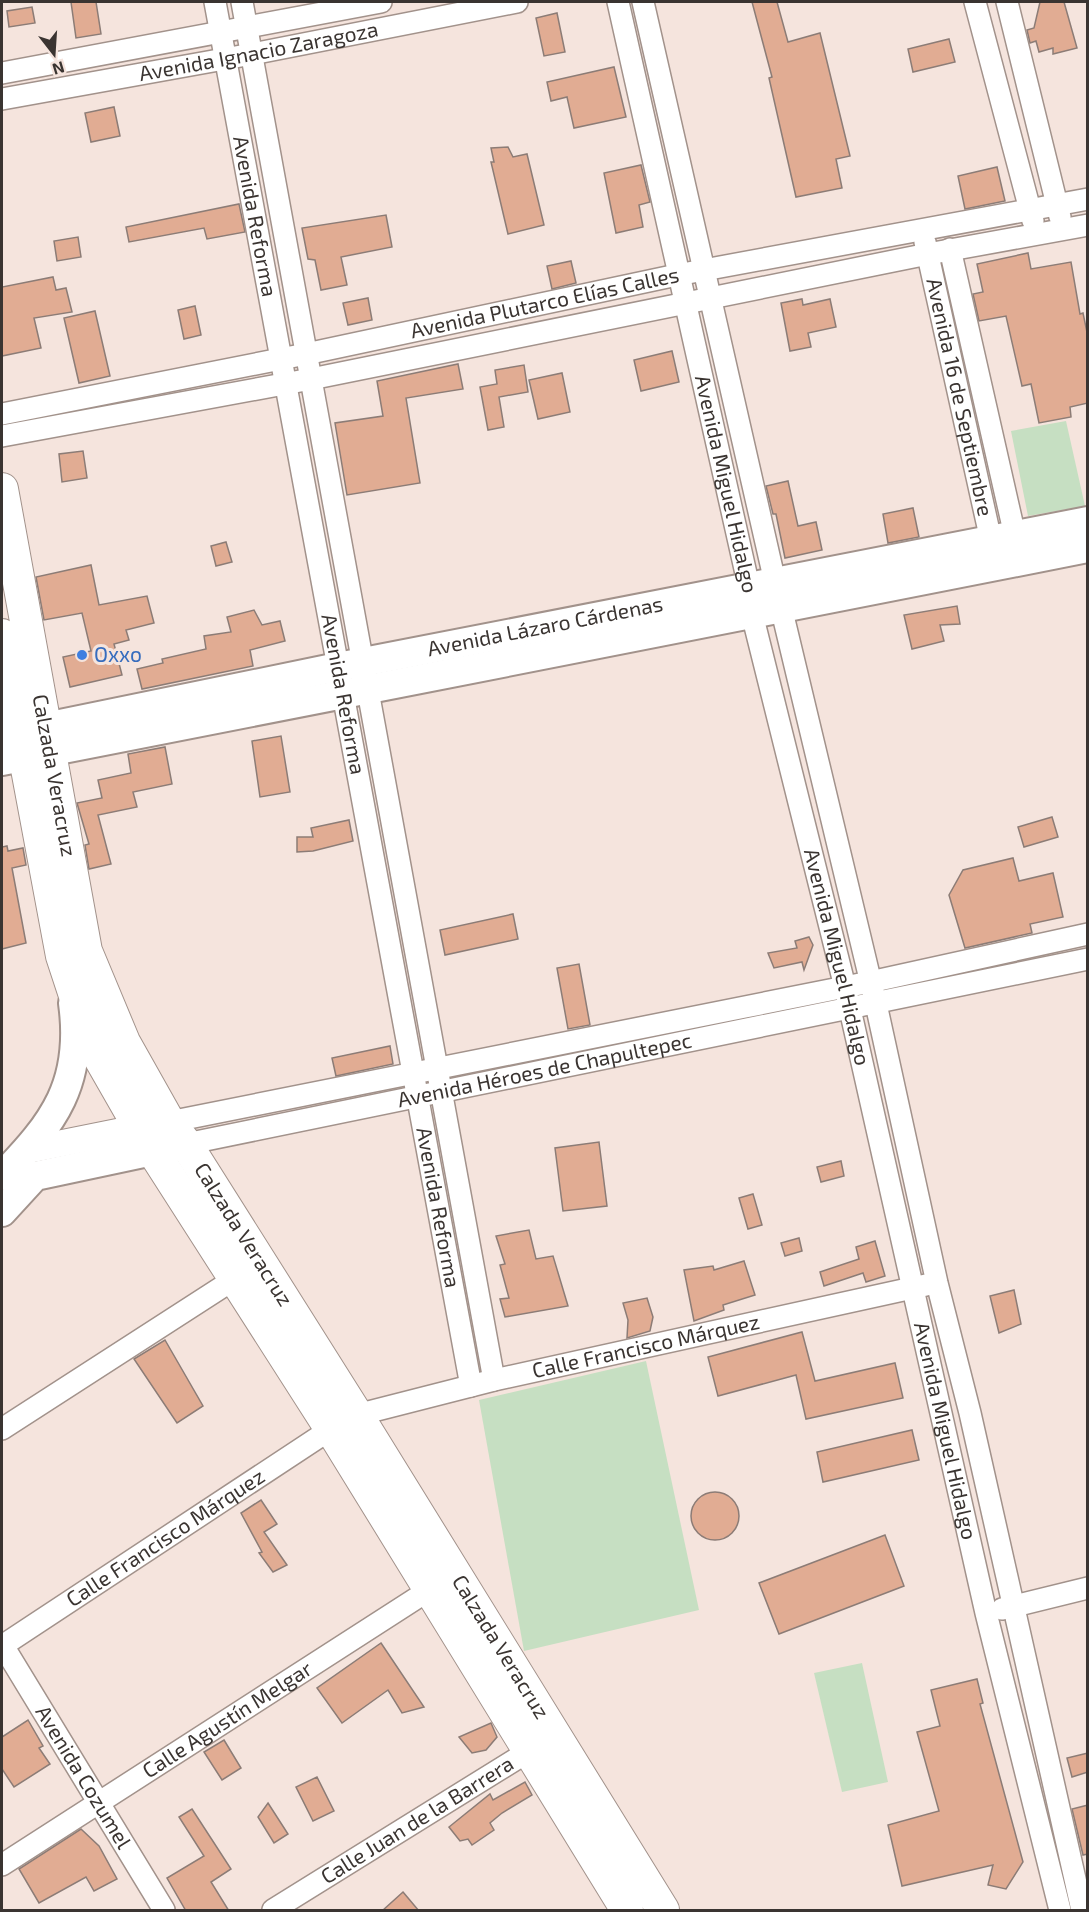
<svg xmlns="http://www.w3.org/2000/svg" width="1089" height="1912" font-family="'Exo 2',sans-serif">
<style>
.green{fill:#c6dfc2}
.building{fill:#e1ac93;stroke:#8c7c76;stroke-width:1.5}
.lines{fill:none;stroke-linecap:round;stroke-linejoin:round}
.minor-casing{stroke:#a2928b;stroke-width:24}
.tertiary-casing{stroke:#a2928b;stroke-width:28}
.secondary-casing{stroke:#a2928b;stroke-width:32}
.primary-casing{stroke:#a2928b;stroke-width:34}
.minor{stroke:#fff;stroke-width:21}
.tertiary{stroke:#fff;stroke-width:26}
.secondary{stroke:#fff;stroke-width:28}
.primary{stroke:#fff;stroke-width:32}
.shop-dot{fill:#3f7fe0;stroke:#f5e4dd;stroke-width:2}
.labels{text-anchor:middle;stroke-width:6;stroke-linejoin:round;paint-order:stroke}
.street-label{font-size:21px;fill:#3a3431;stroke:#f5e4dd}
.shop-label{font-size:21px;fill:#366cbe;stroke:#f5e4dd;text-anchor:start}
</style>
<rect width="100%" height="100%" fill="#f5e4dd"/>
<g class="green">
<path d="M1066,421L1085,506L1028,516L1011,431Z"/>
<path d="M646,1361L699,1610L524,1651L479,1400Z"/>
<path d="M862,1663L888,1782L842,1792L814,1673Z"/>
</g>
<g class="building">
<path d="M71,2H96L101,34L76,38Z"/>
<path d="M752,2H777L788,42L820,33L850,156L836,159L842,188L796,197L769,78L772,77Z"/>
<path d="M1040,2H1064L1077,48L1053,54V48L1039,52L1036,41L1030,43L1027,30L1034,28Z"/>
<path d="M32,7L35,23L9,27L7,11Z"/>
<path d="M557,13L565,52L544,56L536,18Z"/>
<path d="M949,39L955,62L913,72L908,49Z"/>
<path d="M614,67L626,117L574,128L567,97L551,101L547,82Z"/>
<path d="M114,107L120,136L91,142L85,113Z"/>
<path d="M508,147L513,157L527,154L544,225L508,234L491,162H494L491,148Z"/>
<path d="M641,165L650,202L639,205L643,227L616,233L604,173Z"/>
<path d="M997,167L1005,201L965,209L958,176Z"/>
<path d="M239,204L245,232L207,239L204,228L129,242L126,227Z"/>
<path d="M386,215L392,247L341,257L347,285L321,290L315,260L308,259L302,228Z"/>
<path d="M78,237L81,257L57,261L54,241Z"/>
<path d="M1028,253L1031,269L1071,262L1080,314L1083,313L1088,337V403L1070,407L1071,417L1039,423L1031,384L1022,386L1006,316L979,321L973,294L983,292L977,264Z"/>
<path d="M571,261L576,283L552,289L547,266Z"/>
<path d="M53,277L56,290L66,288L72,312L34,318L41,348L2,356V287Z"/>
<path d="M368,298L372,320L348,325L343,303Z"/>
<path d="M802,299L803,305L830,299L836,327L808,333L811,347L790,351L781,303Z"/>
<path d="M195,306L201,335L184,339L178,310Z"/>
<path d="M95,311L110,376L79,383L64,318Z"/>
<path d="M672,351L679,382L641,391L634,360Z"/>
<path d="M458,364L463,389L406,398L420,483L347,495L335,423L383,416L377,381Z"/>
<path d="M524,365L528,392L499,397L504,427L488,430L480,387L497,384L495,370Z"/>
<path d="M562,373L570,412L538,419L529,380Z"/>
<path d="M83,451L87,478L62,482L59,454Z"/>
<path d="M788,481L798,526L816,522L822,550L785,558L776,514H773L766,486Z"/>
<path d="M913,508L919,537L888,543L883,514Z"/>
<path d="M226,542L232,562L216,566L211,546Z"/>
<path d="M91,565L99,605L147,596L154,623L126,630L129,640L114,644L122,675L70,687L63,657L91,651L82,613L44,620L36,577Z"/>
<path d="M957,606L960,624L940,625L944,641L912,649L904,615Z"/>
<path d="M254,610L262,625L280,621L285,641L250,650L253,666L142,689L137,669L163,663L162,659L206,649L204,636L231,632L227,617Z"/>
<path d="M281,736L290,792L260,797L252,741Z"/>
<path d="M165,747L172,784L133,792L137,807L98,815L111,864L89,869L85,845L89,844L77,803L102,798L98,780L131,773L128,754Z"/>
<path d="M1052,817L1058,837L1024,847L1018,827Z"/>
<path d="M349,820L353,841L313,851L297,852V837H313L311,828Z"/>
<path d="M7,846L8,851L23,848L26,865L12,868L26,943L2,949V847Z"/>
<path d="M1013,858L1019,881L1053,873L1063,917L1030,924L1032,933L965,948L949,895L963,870Z"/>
<path d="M513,914L518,939L445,955L440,930Z"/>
<path d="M809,937L813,945L804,970L802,962L774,968L768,953L797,948L795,941Z"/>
<path d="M579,964L590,1025L568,1029L557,968Z"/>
<path d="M390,1046L393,1064L336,1076L332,1058Z"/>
<path d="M599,1142L607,1206L563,1211L555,1148Z"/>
<path d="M841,1161L844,1176L821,1182L817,1167Z"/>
<path d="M753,1194L762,1225L748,1229L739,1198Z"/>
<path d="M529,1230L536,1259L553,1256L568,1306L505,1317L500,1299L509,1298L500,1265L505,1264L496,1236Z"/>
<path d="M799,1238L802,1251L785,1256L781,1243Z"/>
<path d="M875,1241L885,1276L866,1282L863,1273L824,1286L820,1272L859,1259L856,1247Z"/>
<path d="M744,1261L755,1295L723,1305L724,1310L694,1321L684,1270L713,1266L714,1270Z"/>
<path d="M1014,1290L1021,1324L999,1333L990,1296Z"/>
<path d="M647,1298L653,1317L650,1331L627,1338L628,1320L623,1303Z"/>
<path d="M802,1332L815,1381L895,1363L903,1398L806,1419L796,1375L718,1396L708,1357Z"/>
<path d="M165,1340L203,1406L177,1423L134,1359Z"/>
<path d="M912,1430L919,1460L823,1482L817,1452Z"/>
<circle cx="715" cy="1516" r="24"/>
<path d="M261,1500L277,1524L264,1532L287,1565L273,1572L259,1553L262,1552L241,1513Z"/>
<path d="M885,1535L904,1586L779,1634L759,1583Z"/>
<path d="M381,1643L424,1707L402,1713L388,1690L342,1723L317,1688Z"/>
<path d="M977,1679L983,1703L980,1704L1023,1862L1006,1889L988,1885L993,1865L902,1886L888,1825L939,1811L917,1732L940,1726L931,1690Z"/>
<path d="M28,1720L43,1746L39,1748L50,1764L14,1787L2,1769V1737Z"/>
<path d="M491,1723L497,1737L486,1750L472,1753L459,1737Z"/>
<path d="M224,1740L241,1768L222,1780L204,1752Z"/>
<path d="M1088,1753V1772L1072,1777L1067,1758Z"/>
<path d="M317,1777L334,1811L313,1821L296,1787Z"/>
<path d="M525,1782L532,1795L502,1813L490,1823L494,1830L472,1845L468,1839L460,1841L449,1827L490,1794L493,1800Z"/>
<path d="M268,1803L288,1834L274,1843L258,1817Z"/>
<path d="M1088,1805V1854L1083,1855L1072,1809Z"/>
<path d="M192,1809L231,1869L211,1882L229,1911H186L167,1878L204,1856L179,1817Z"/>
<path d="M81,1829L99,1846L117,1879L94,1891L86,1877L39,1903L19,1869Z"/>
<path d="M403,1892L419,1911H382Z"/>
</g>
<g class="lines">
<defs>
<g id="minor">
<path id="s1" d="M215,2L471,1386"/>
<path d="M242,2L494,1380"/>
<path id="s2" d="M618,2L749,587L752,614L845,987L986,1613L1060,1910"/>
<path d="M643,2L775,582L876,1004L937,1283L970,1413L1082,1910"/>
<path d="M975,2L1033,221"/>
<path d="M1007,2L1060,217"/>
<path d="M2,73L381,2"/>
<path id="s3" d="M2,99L252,54L517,2"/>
<path id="s4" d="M925,242L994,554"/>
<path d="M950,249L1018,549"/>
<path id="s5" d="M2,414L306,354L677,275L1088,199"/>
<path d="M2,436L311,379L928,254L1088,225"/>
<path d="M169,1122L870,982L1088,934"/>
<path id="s6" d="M186,1144L1088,959"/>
<path id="s7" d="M357,1415L494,1380L926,1285"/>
<path d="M2,1429L236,1278"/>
<path d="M1002,1609L1088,1588"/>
<path id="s8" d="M2,1644L164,1910"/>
<path id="s9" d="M2,1646L331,1429"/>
<path id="s10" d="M2,1865L440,1583"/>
<path id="s11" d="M273,1910L529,1751"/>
</g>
<path id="tertiary" d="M28,1150L157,1124"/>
<g id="secondary">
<path id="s12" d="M2,736L338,667L1088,521"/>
<path d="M2,761L1088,548"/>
<path d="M2,1176C54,1123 84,1083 73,1003"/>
<path d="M2,1212L35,1176L176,1146"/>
</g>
<g id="primary">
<path id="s13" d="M2,489L86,951L124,1042L169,1122L186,1144L357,1415L663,1910"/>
<path d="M2,635L62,956L90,1041L153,1151L331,1429L627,1910"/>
</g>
</defs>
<use href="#minor" class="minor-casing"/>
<use href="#tertiary" class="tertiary-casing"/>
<use href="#secondary" class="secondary-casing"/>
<use href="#primary" class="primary-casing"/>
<use href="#minor" class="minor"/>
<use href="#tertiary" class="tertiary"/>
<use href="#secondary" class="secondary"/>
<use href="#primary" class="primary"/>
</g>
<circle class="shop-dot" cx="82" cy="655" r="6"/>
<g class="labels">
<g class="street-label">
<text dy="7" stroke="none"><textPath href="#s3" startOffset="261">Avenida Ignacio Zaragoza</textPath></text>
<text dy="7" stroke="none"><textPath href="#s1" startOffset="218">Avenida Reforma</textPath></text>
<text dy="7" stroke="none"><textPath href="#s5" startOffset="554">Avenida Plutarco Elías Calles</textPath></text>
<text dy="7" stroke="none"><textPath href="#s4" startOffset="159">Avenida 16 de Septiembre</textPath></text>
<text dy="7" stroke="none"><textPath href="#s2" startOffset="494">Avenida Miguel Hidalgo</textPath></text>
<text dy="7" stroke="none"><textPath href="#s12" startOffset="554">Avenida Lázaro Cárdenas</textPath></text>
<text dy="7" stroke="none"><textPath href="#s1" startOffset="704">Avenida Reforma</textPath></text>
<text dy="7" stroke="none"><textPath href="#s13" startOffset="291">Calzada Veracruz</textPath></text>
<text dy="7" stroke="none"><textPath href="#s2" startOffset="980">Avenida Miguel Hidalgo</textPath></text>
<text dy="7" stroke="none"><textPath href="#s6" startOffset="366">Avenida Héroes de Chapultepec</textPath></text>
<text dy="7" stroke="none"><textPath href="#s1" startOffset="1226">Avenida Reforma</textPath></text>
<text dy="7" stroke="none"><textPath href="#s13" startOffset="795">Calzada Veracruz</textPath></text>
<text dy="7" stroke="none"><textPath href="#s7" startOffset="297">Calle Francisco Márquez</textPath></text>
<text dy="7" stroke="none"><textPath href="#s2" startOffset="1466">Avenida Miguel Hidalgo</textPath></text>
<text dy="7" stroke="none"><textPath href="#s9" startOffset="196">Calle Francisco Márquez</textPath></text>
<text dy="7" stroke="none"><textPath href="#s13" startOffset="1281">Calzada Veracruz</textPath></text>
<text dy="7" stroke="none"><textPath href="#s10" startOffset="268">Calle Agustín Melgar</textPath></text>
<text dy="7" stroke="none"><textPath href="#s8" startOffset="156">Avenida Cozumel</textPath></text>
<text dy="7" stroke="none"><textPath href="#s11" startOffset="170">Calle Juan de la Barrera</textPath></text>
</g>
<g class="shop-label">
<text x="94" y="662">Oxxo</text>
</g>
</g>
<rect width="1089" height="1912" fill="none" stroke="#3a3431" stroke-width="6"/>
<g transform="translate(54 54) rotate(163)" stroke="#f5e4dd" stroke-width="4.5" paint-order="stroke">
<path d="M0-4.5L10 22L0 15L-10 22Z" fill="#3a3431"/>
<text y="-9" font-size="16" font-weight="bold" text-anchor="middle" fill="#3a3431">N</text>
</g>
</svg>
